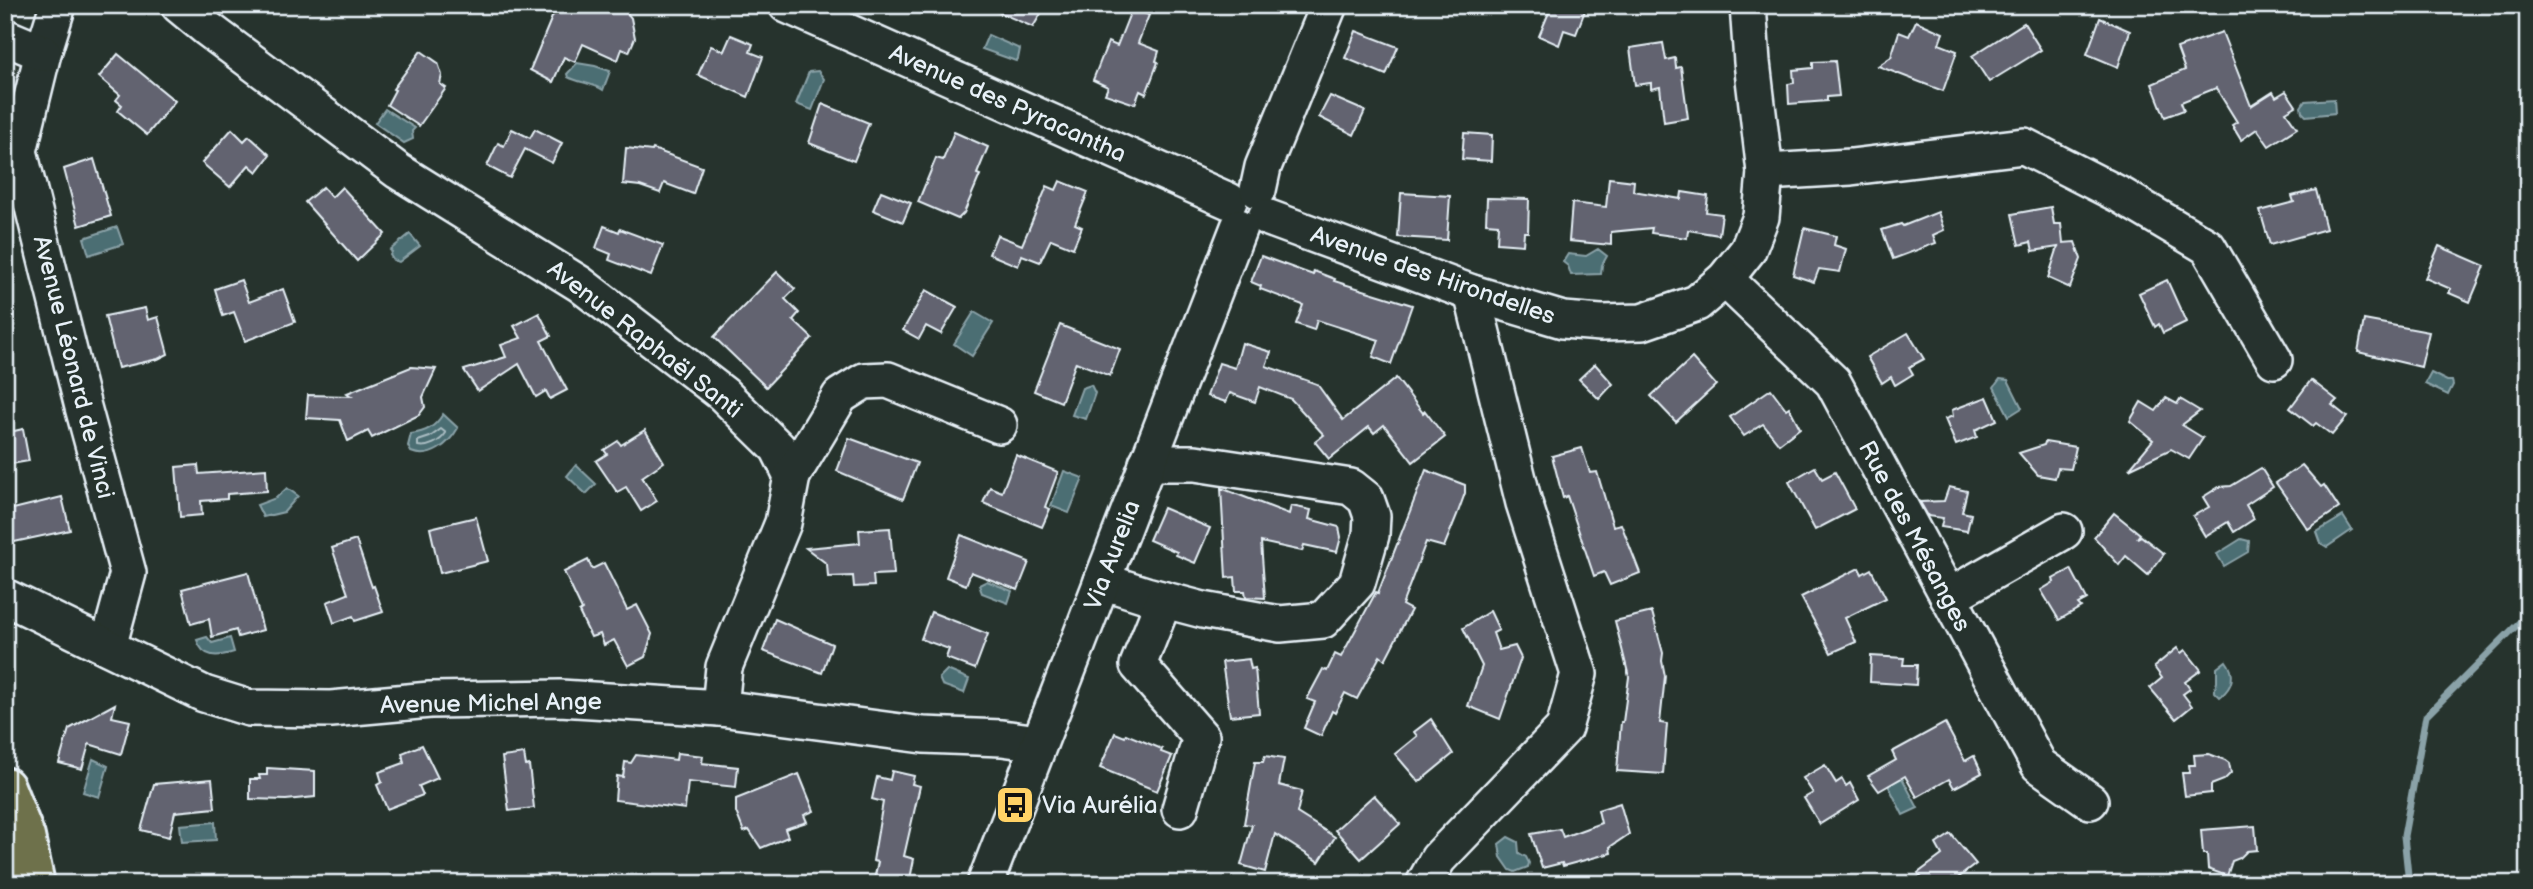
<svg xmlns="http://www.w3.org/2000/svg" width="2533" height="889" font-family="'Balsamiq Sans',sans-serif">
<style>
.water{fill:#4c6e73;stroke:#8aa2a8;stroke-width:2}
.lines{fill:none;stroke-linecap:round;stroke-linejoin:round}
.shore{stroke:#aabdc3;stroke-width:2}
.stream{stroke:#8aa2a8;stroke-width:7}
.building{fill:#626370;stroke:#e8f1f8;stroke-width:2}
.minor-casing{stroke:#e8f1f8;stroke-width:40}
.major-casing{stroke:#e8f1f8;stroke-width:44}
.minor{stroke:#26332d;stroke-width:35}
.major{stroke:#6e714b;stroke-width:38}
.labels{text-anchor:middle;stroke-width:5;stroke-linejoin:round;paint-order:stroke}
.street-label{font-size:24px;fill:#e8f1f8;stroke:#26332d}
.poi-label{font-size:24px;fill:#e8f1f8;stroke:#26332d;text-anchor:start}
</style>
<rect width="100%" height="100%" fill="#26332d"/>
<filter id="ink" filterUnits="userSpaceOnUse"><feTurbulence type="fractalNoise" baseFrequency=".0143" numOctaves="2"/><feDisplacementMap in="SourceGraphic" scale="14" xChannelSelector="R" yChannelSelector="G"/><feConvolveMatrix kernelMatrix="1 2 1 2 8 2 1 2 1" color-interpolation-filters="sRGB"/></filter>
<g filter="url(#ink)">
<g class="water">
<path d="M988,35L1020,49L1018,59L1016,61L982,49Z"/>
<path d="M577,63L595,66L610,71L603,90C592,83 580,83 568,77L567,74Z"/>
<path d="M818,71L824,79L812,110L796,104L809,72Z"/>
<path d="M2334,99L2335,113L2306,116L2302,112L2301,107L2305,101Z"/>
<path d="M385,109L415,128L412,131L413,139L404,143L375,123Z"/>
<path d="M117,227L123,244L89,255L84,238Z"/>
<path d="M410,234L420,246L399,262L393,260L390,255L392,252L390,250Z"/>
<path d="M1598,249L1607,256L1602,265L1601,274L1571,275L1568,266L1563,262L1568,254L1586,256Z"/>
<path d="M974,312L993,323L972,356L954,344Z"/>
<path d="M2431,373L2447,381H2452L2453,385L2448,395L2425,384Z"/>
<path d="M2000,379L2008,380L2022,408L2009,416L1994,387Z"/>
<path d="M1091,385L1095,393L1086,419L1072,415L1082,388Z"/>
<path d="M443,414L458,428C449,444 431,460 411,452L408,446L411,434C426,432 435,427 443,414Z"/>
<path d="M576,465L596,484L586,494L567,476Z"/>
<path d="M1064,471L1083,478L1069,513L1051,506Z"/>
<path d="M287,488L298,496L284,512L263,517L257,505L276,498Z"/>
<path d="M2343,516L2352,530L2327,547L2321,543L2317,532Z"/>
<path d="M2241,539L2249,541L2248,552L2224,566L2217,554Z"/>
<path d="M987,581L1012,591L1008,603L982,593L979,585Z"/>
<path d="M207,637L212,643L230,638L234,652C218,657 203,659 197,640Z"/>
<path d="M2226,661C2236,674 2233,687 2220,697L2214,691L2217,682V668Z"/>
<path d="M947,670L969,679L964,693L942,685L939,678Z"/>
<path d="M93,759L108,766L99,797L83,792Z"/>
<path d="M1902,778L1918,808L1903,815L1888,785Z"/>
<path d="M215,822L216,840L182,842L180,825Z"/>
<path d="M1508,837L1518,842L1519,853L1526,857L1529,863L1528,867L1515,872L1510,870L1501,857L1499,844Z"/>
</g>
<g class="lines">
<path class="shore" d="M441,429L446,433C440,442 428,448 418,446V441L430,437Z"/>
<path class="stream" d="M2409,884L2404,836L2426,716L2528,614"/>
</g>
<g class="building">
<path d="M557,5H621L631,18L635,38L629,52L622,49L618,60L583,44L575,62L564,57L553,82L530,70Z"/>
<path d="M982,5H1046L1033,27Z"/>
<path d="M1552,5H1587L1576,34L1564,30L1559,45L1539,36Z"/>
<path d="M1132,8L1149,15L1138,43L1159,51L1156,61L1158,62L1146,94L1140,91L1135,104L1105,94L1108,87L1093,80L1108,42L1117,46Z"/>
<path d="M2100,18L2130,31L2118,67L2087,54Z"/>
<path d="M1916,21L1943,33L1939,44L1957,51L1943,91L1878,66L1891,57L1899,32L1909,36Z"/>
<path d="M2024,23L2041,50L1989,82L1972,56Z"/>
<path d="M1356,31L1398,47L1386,75L1345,58Z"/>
<path d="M2222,32L2251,106L2273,92L2276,97L2286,91L2296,106L2286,112L2297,128L2269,146L2257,129L2241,140L2232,125L2237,122L2216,88L2181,102L2184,110L2165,117L2152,84L2185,70L2177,48Z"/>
<path d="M731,35L753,44L750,52L763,57L748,97L698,75L711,46L724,51Z"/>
<path d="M1663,43L1666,60L1675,58L1676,68L1681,67L1688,118L1664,122L1660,87L1651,89V83L1635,85L1630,48Z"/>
<path d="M421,51L438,63L442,75L440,84L446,88L419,126L387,105L395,90L393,89Z"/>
<path d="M118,54L175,101L147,135L118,111L122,105L116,100L120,95L99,77Z"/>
<path d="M1835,61L1839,96L1827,97V101L1789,104L1788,84L1794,83L1793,70L1813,68V62Z"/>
<path d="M1330,96L1365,111L1354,135L1319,117Z"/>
<path d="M822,104L869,123L854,161L809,143Z"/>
<path d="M232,129L244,141L249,136L270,155L257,172L249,165L230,187L202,163Z"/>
<path d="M512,129L530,138L535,129L562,143L552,163L525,149L510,178L487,166L498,143L504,146Z"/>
<path d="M954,132L988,147L977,174L980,175L964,213L958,219L918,202L936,158L943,160Z"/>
<path d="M1464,133L1492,135L1491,161L1462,159Z"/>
<path d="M626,148L652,151L653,149L702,167L693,194L664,183L660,193L640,186L623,184Z"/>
<path d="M94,159L111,216L79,226L64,169Z"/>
<path d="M1609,178L1634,181L1633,191L1681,199L1682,192L1708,196L1706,212L1722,214L1719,235L1688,230L1687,238L1651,233L1652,228L1611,232V245L1569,241L1572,203L1606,207Z"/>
<path d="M1060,181L1088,192L1075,224L1082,227L1073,248L1051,239L1040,262L1022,255L1018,266L989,254L997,235L1022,245L1047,186L1056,190Z"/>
<path d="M323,187L332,197L342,187L385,234L357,261L305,202Z"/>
<path d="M2316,190L2326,229L2270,245L2260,211L2294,202L2292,196Z"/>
<path d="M881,191L911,203L903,222L873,210Z"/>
<path d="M1401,193L1450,196L1447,240L1398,237Z"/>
<path d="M1487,198L1529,199L1528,232H1524L1523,245L1497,243L1498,224L1486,223Z"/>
<path d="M2051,207L2054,224H2061L2063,243L2075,242L2081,259L2070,288L2048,278L2058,247L2033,251L2031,242L2019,245L2012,214Z"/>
<path d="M1938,212L1944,230L1933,235L1936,243L1893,259L1882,230L1901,224L1903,226Z"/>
<path d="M604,226L619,232L620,229L663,245L651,276L609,260L611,254L596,248Z"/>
<path d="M1804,228L1836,236L1834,245L1846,249L1840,272L1819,269L1814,282L1793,275Z"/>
<path d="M2439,246L2485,266L2470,302L2449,293L2451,289L2425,278Z"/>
<path d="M1261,256L1313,275L1314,271L1335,279L1334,281L1412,305L1391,364L1373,357L1379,340L1317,320L1314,330L1296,324L1303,305L1260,289L1261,286L1251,282Z"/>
<path d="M777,272L795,289L785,299L799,313L793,320L812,338L766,387L714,337Z"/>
<path d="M241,280L249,302L283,289L295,322L245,341L234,312L223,316L215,289Z"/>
<path d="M2167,280L2186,322L2163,333L2159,324L2155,327L2139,293Z"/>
<path d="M926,290L957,307L941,334L926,326L919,339L903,330Z"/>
<path d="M145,308L148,320L158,317L168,354L158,359L118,368L105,316Z"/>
<path d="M539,313L551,336L541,341L567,390L550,399L546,391L536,397L519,364L478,391L464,370L506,357L501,345L521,338L514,326Z"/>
<path d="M2364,320L2429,332L2421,367L2358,352Z"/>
<path d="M1060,325L1120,349L1110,376L1076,362L1061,402L1034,391Z"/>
<path d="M1908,333L1924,359L1909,367L1913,374L1895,385L1891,377L1882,383L1867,357Z"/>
<path d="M1242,343L1271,352L1266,366L1317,384L1343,420L1396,378L1423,413L1425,411L1445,437L1413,462L1384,425L1374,433L1369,427L1329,459L1315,442L1324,435L1291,399L1260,387L1255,402L1230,393L1226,402L1207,396L1219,363L1235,368Z"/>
<path d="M1692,358L1716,385L1676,422L1651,396Z"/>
<path d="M1595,364L1613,384L1599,399L1579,379Z"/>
<path d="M411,367L436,369L423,397L425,407L419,415L372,438L368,431L348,441L340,420L306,418L308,395L351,396L347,393Z"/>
<path d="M2311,380L2337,400L2332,405L2347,417L2332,435L2316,423L2313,426L2290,408Z"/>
<path d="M1771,389L1786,409L1789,407L1800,428L1779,444L1763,424L1744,436L1730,417Z"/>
<path d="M1987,397L1997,420L1975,430L1977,437L1956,445L1945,419L1953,416L1952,410Z"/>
<path d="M2166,398L2177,404L2180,399L2200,411L2182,425L2203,438L2189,459L2171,449L2129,469L2153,440L2130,421L2141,402L2156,411Z"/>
<path d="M23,429L29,461L5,465V433Z"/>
<path d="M645,430L664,462L642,477L657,501L641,511L626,487L617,492L596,461L607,454L604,450L618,441L621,445Z"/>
<path d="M849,438L917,463L903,499L837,471Z"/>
<path d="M2045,442L2076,447L2071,469L2058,468L2055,478L2038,475L2019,453L2044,445Z"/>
<path d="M1582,448L1590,473L1597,472L1613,526L1621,524L1640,573L1610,585L1604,572L1594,576L1567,496L1563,498L1552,456Z"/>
<path d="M1016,455L1058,472L1045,507L1050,509L1042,527L983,503L990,487L1002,492Z"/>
<path d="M198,465L199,474L266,469L267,491L227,494V499L201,501L202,515L180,517L176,467Z"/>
<path d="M2302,465L2321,487L2324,485L2339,508L2308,529L2276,483Z"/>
<path d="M1815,467L1822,479L1835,472L1855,509L1815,530L1789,482Z"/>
<path d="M2261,468L2273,487L2246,505L2254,519L2234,532L2228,522L2205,536L2193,516L2209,507L2203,497L2219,487L2231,486Z"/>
<path d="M1426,470L1465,485V493L1457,515L1444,547L1426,542L1402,605L1411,610L1385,660L1380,656L1357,699L1345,693L1335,713L1332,711L1321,736L1304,728L1315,702L1307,699L1323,669L1327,671L1335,654L1341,657L1376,592L1378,593Z"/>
<path d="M1949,487L1967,491L1962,512L1971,514L1967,531L1941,527L1943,518L1928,516L1920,502L1944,501Z"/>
<path d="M1221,488L1289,514L1291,506L1311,510L1309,519L1339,527L1341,537L1337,552L1304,545L1302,551L1261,542L1265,598L1246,597L1245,591H1236L1235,577L1226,578Z"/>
<path d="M62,497L70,530L5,544V511Z"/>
<path d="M1163,508L1210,528L1195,563L1176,555L1177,552L1149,540Z"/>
<path d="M2114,513L2140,534L2137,538L2141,536L2164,554L2148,575L2126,556L2119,565L2094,537Z"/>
<path d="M476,517L488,561L440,573L430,528Z"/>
<path d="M890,528L894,574L873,575L874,586L854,587L853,576L828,577L827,564L806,548L860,543L859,530Z"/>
<path d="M961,535L1029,562L1018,590L971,572L966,585L946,577Z"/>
<path d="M356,540L372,587L374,586L383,612L355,621L353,616L334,623L327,602L348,594L332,548Z"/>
<path d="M588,560L592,569L604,563L627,610L637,605L652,634L645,657L628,666L614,640L604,645L600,634L591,637L579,612L582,610L564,572Z"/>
<path d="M1859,568L1862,574L1871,569L1886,598L1845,618L1856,642L1831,653L1801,597Z"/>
<path d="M2071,569L2087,599L2078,604L2081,607L2059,620L2041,590L2054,582L2053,579Z"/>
<path d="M248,572L263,630L238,637L236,630L212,637L209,619L191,624L182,589Z"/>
<path d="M1490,611L1499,630L1493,633L1499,650L1515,646L1521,658L1500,719L1468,706L1482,666L1463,628Z"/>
<path d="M931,612L988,634L975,669L946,658L949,649L921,639Z"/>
<path d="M1652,612L1663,653L1662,661L1665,676L1660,723L1667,724L1663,774L1617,771L1621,722H1623L1629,677L1615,621Z"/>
<path d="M775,619L832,644L822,673L763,651Z"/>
<path d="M2177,648L2181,653L2185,650L2201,670L2185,682L2190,689L2183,694L2192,706L2176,719L2150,688L2162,678L2154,667Z"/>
<path d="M1871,656L1904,658L1903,665H1917L1916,685L1870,682Z"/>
<path d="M1249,659L1251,669L1255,668L1259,713L1230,716L1222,662Z"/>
<path d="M115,704L112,717L130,721L121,754L89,744L82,769L59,763L69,729Z"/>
<path d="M1431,719L1453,754L1419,782L1395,754L1417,736L1414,732Z"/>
<path d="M1945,723L1965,761L1974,756L1982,773L1954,788L1949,779L1917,797L1905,776L1879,791L1868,776L1896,760L1892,752Z"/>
<path d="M1115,733L1125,737L1126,734L1162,749L1161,752L1172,756L1157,791L1100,768Z"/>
<path d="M422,745L438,778L419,786L423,795L387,809L377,785L382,782L379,772L404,763L402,753Z"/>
<path d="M677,753L703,756L702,763L738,767L736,787L688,782L685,809L615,800L617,776L623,777L625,762L631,763L636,755L676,760Z"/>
<path d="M524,754L526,766L529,765L534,808L509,811L502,757Z"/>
<path d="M2209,754L2225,760L2229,763L2231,773L2224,780L2211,785V793L2185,796L2182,773H2190L2189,765H2195L2194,755Z"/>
<path d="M1265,756L1284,759L1279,785L1302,791L1297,813L1335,837L1319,862L1275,834L1265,872L1241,865L1252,825L1244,824L1255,762H1263Z"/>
<path d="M1825,765L1836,783L1842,779L1846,786L1850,783L1859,800L1820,824L1804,798L1813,793L1803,778Z"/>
<path d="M267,768L315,771V797L286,800L250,799V779H260L259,775H267Z"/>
<path d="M892,771L914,776L912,784L920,786L904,856L914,859L909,884H873L878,862L873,861L883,802L872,799L877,777L890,780Z"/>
<path d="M799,774L814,811L804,815L807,822L785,829L788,837L761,848L749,830L744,832L736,812V799Z"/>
<path d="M212,779L215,808L175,812L169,837L141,830L154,784Z"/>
<path d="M1374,795L1400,824L1361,859L1335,830Z"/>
<path d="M1620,803L1629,834L1610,847L1611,853L1563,866L1562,863L1542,868L1531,834L1560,829L1563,837L1601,823L1598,810Z"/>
<path d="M2255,826L2257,850L2247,851L2240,858L2232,861L2227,876L2208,869L2207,854H2203L2201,830Z"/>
<path d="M1951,834L1976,864L1950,884H1926L1918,873L1942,855L1936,844Z"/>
</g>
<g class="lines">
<defs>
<g id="minor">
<path d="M58,5L43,53L19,151L83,407L128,573L108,647"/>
<path d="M179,5L208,29L398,171L580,284L723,394L778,448L792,476L783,523L724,667L720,708"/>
<path d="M787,5L1229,201"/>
<path d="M5,37L43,53"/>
<path d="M1765,172L1851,167L2024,146L2122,196L2208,247L2274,360"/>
<path d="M1258,190L1263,167L1329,5"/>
<path d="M1266,217L1472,293L1563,320L1601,323L1642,322L1697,303L1725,279L1748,250L1761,217L1765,172L1752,62L1748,5"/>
<path d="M1725,279L1833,382L2039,765L2090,801"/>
<path d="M792,476L840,396L864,381L888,380L999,425"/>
<path d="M1102,581L1146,595L1203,610L1280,624L1323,620L1357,583L1371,535L1372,516L1366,499L1351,487L1195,463H1147"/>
<path d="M5,597L204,694L249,708L331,709L430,700L560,698L720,708L923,735L1002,738L1024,741L1037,748"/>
<path d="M1948,597L2064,531"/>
<path d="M1164,600L1138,665L1201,737L1180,809"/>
<path d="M985,884L1239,227"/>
<path d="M1424,884L1438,859L1564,728L1579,674L1524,503L1472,293"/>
</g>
<path id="major" d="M5,787L25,837L35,884"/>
</defs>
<use href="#minor" class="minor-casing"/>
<use href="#major" class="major-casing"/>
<use href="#minor" class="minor"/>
<use href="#major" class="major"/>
</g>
</g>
<defs>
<symbol id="bus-square" viewBox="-11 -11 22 22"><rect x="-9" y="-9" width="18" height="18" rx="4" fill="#ffd166" stroke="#26332d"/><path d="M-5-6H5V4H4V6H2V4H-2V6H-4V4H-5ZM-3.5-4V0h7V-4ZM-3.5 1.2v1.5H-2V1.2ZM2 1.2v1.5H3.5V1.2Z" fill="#111"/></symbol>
</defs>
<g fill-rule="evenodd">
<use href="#bus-square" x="993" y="783" width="44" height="44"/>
</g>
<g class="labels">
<g class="street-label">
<text transform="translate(1008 103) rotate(24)" y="8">Avenue des Pyracantha</text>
<text transform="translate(1433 275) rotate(19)" y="8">Avenue des Hirondelles</text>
<text transform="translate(645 339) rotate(38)" y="8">Avenue Raphaël Santi</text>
<text transform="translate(74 367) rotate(76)" y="8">Avenue Léonard de Vinci</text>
<text transform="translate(1915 536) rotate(62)" y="8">Rue des Mésanges</text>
<text transform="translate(1112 555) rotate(-69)" y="8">Via Aurelia</text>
<text transform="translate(491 703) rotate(-1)" y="8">Avenue Michel Ange</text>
</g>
<g class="poi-label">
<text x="1042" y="813">Via Aurélia</text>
</g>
</g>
<rect width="2533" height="889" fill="none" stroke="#26332d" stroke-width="28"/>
<rect x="14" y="14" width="2505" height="861" fill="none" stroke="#e8f1f8" stroke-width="2.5" filter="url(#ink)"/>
</svg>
